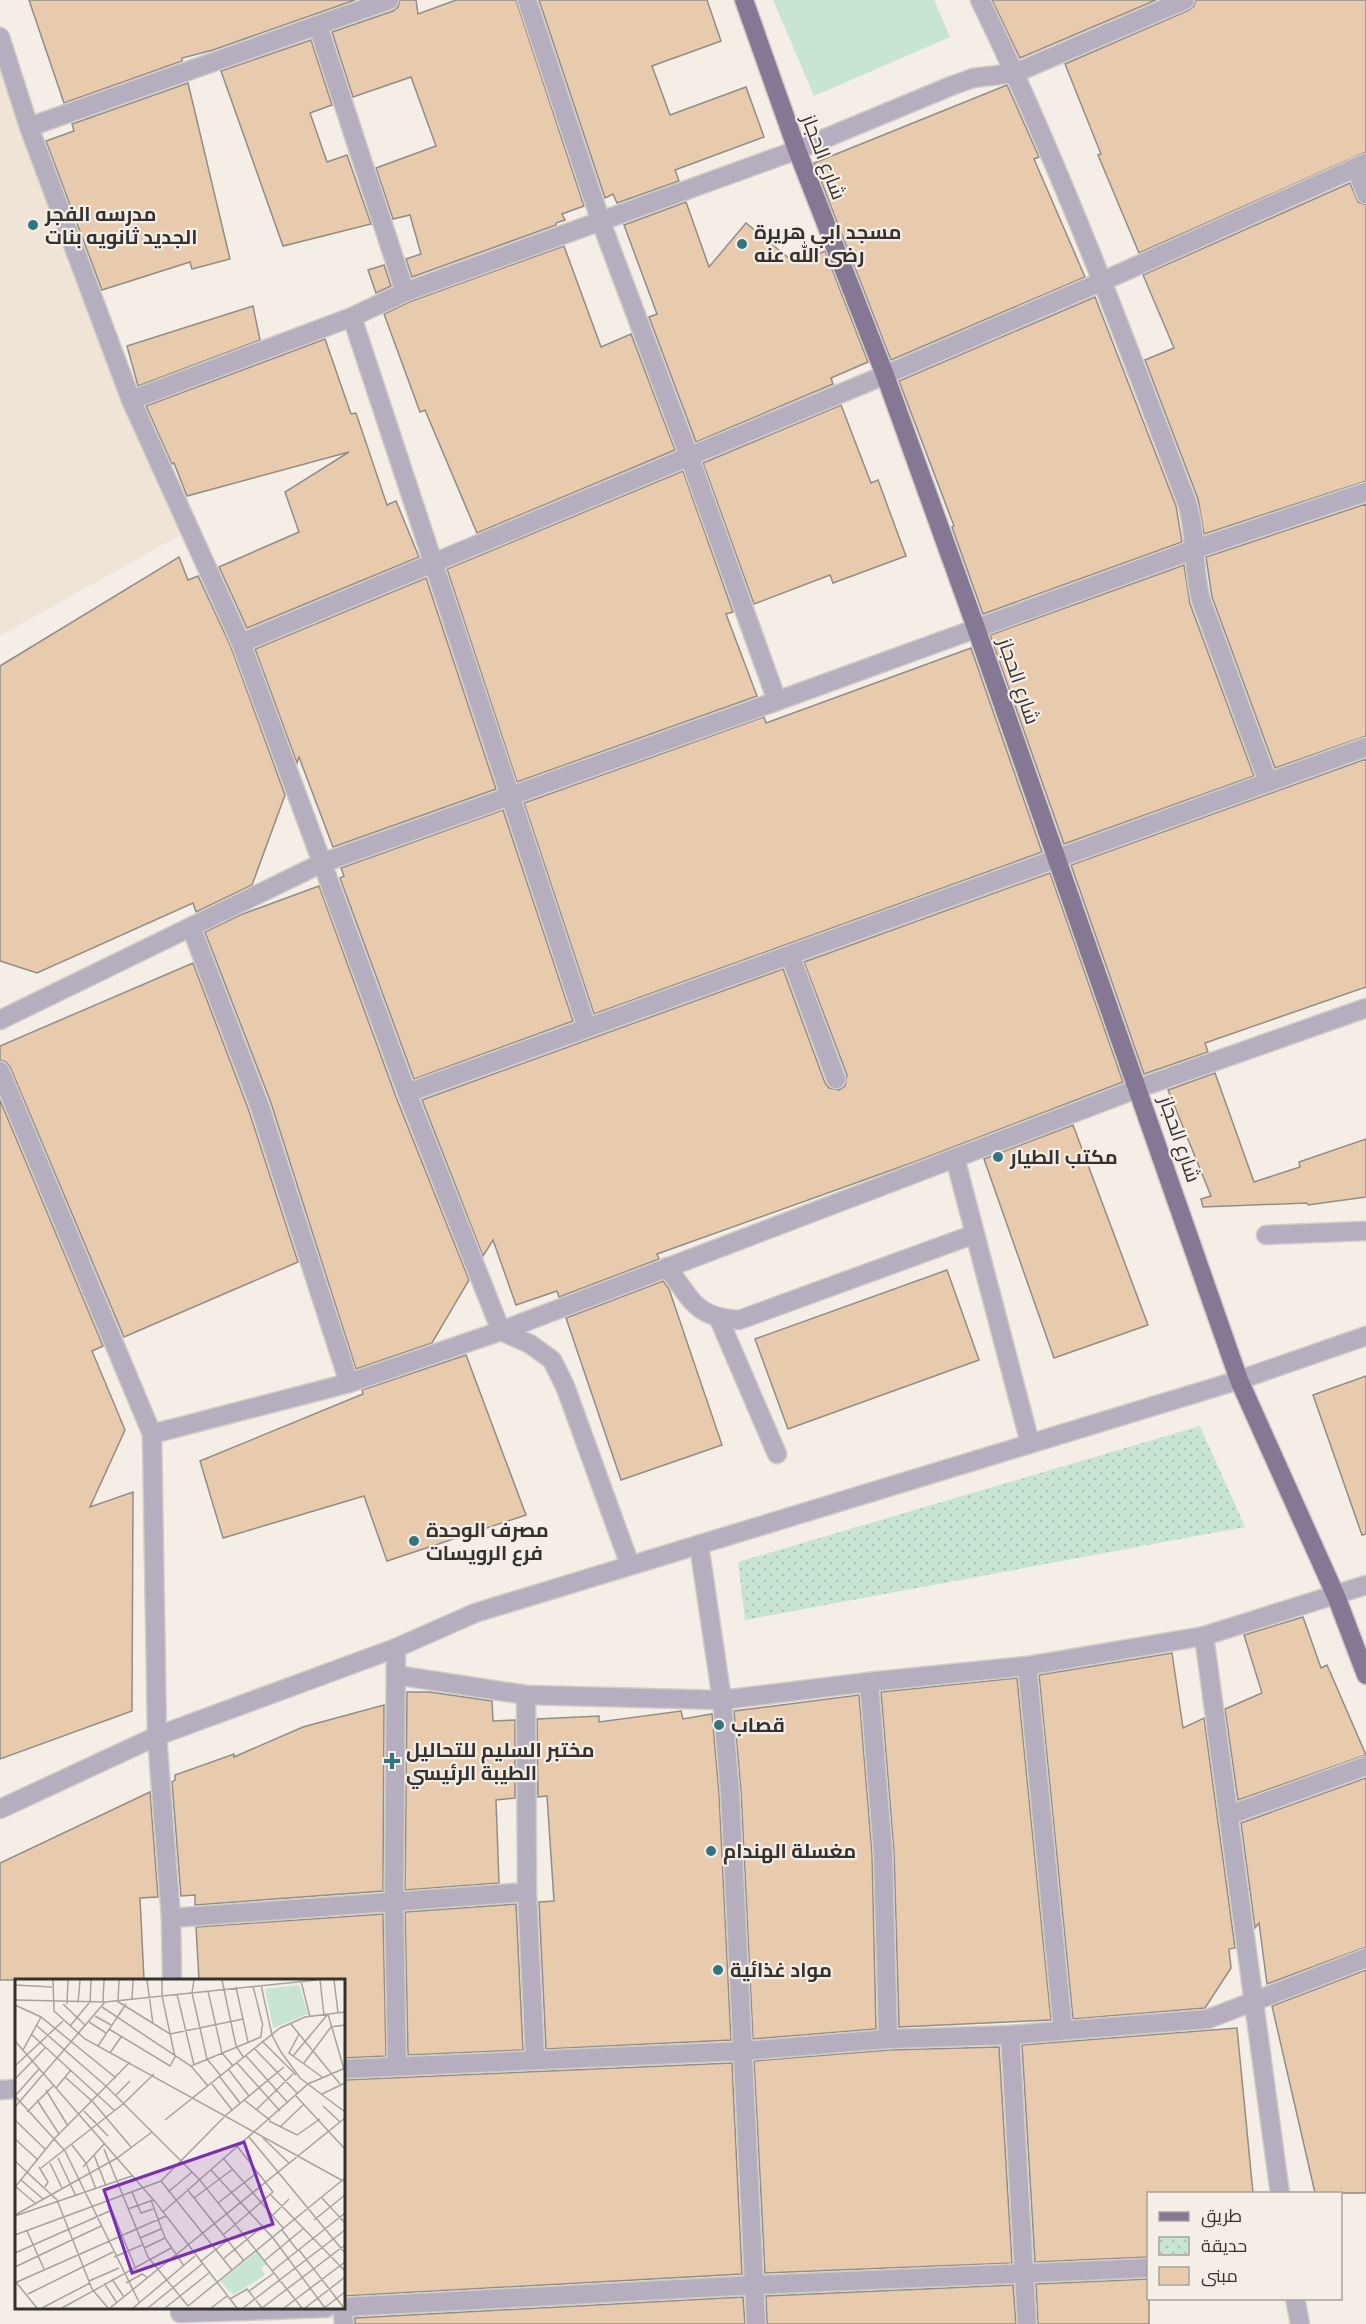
<svg xmlns="http://www.w3.org/2000/svg" width="1366" height="2324" font-family="Cabin,Cairo,sans-serif">
<style>
.built{fill:#f0e4d7}
.park{fill:url(#park-dots)}
.garden{fill:#c8e4d3}
.building{fill:#e7cbac;stroke:#938d87;stroke-width:1.5}
.lines{fill:none;stroke-linecap:round;stroke-linejoin:round}
.minor-casing{stroke:#d1ccc6;stroke-width:21}
.major-casing{stroke:#d1ccc6;stroke-width:21}
.minor{stroke:#b5aebe;stroke-width:18}
.major{stroke:#857894;stroke-width:18}
.poi-dot{fill:#307682;stroke:#f4eee7;stroke-width:2}
.labels{text-anchor:middle;stroke-width:4.5;stroke-linejoin:round;paint-order:stroke}
.street-label{font-size:20px;fill:#34322f;stroke:#f4eee7}
.poi-label{font-size:20px;font-weight:bold;fill:#34322f;stroke:#f4eee7;text-anchor:start}
.inset-road{fill:none;stroke:#a7a39d;stroke-width:1.5}
.view{fill:#7b2cbf;fill-opacity:0.15;stroke:#7b2cbf;stroke-width:3}
.inset-edge{fill:none;stroke:#34322f;stroke-width:3}
</style>
<defs>
<pattern id="park-dots" width="8" height="8" patternUnits="userSpaceOnUse" patternTransform="scale(1.5)"><rect width="8" height="8" fill="#c8e4d3"/><path d="M2 2h.1M6 6h.1" fill="none" stroke="#acc4b5" stroke-width="1.8" stroke-linecap="round"/></pattern>
</defs>
<rect width="100%" height="100%" fill="#f4eee7"/>
<path class="built" d="M0,50L187,531L0,636Z"/>
<path class="park" d="M1200,1426L1245,1527L745,1620L738,1562Z"/>
<path class="garden" d="M773,0H934L950,37L814,96Z"/>
<g class="building">
<path d="M29,0H355L213,50L182,58V61L64,103Z"/>
<path d="M400,0H416L418,14L456,0H516L584,206L562,214L565,220L556,223V225L412,277L406,259L421,254L410,215L393,219L376,168L436,146L411,77L353,97L332,32L393,11L398,7Z"/>
<path d="M539,0H707L721,41L652,66L670,115L746,87L764,137L675,170L679,181L617,203L613,194L605,198Z"/>
<path d="M992,0H1156L1020,58Z"/>
<path d="M1196,0H1366V152L1139,253L1098,155L1101,154L1065,64L1189,10L1194,6Z"/>
<path d="M311,40L332,105L310,113L327,162L347,155L371,224L283,246L221,71Z"/>
<path d="M188,83L230,259L192,269L190,262L102,290L46,141L74,131L72,124Z"/>
<path d="M1007,85L1039,157L1034,159L1085,277L891,360L814,163Z"/>
<path d="M1350,183L1358,202L1366,205V481L1204,534L1198,499L1145,360L1174,348L1143,275Z"/>
<path d="M686,202L709,267L746,223L796,264L825,251L868,362L831,378L833,384L696,442L649,317L657,314L624,225Z"/>
<path d="M564,246L601,347L631,334L675,450L477,533L425,410L420,412L384,314L409,302Z"/>
<path d="M384,265L391,286L376,293L368,270Z"/>
<path d="M1095,297L1176,506L1182,542L983,614L952,527L954,526L899,381Z"/>
<path d="M253,306L260,340L138,386L127,346Z"/>
<path d="M325,339L351,414L356,413L387,505L396,501L419,557L247,628L219,567L299,532L285,492L349,452L187,496L174,463L172,464L146,406Z"/>
<path d="M841,405L871,483L878,480L906,556L833,583L830,575L754,604L703,463Z"/>
<path d="M683,471L733,612L726,614L757,696L517,782L447,569Z"/>
<path d="M1366,504V736L1275,768L1212,597L1206,557Z"/>
<path d="M179,557L188,580L198,576L231,647L285,795L252,885L196,912L193,903L37,973L0,961V666Z"/>
<path d="M1184,565L1190,604L1254,776L1064,844L990,635Z"/>
<path d="M426,578L496,789L333,847L299,757L297,763L255,649Z"/>
<path d="M971,648L1042,852L594,1014L524,803L764,717L766,723Z"/>
<path d="M1366,759V987L1205,1043L1208,1052L1144,1074L1071,865Z"/>
<path d="M503,810L573,1021L414,1079L340,878L344,876L341,868Z"/>
<path d="M1050,873L1123,1082L917,1161L657,1254L659,1259L559,1297L557,1291L516,1305L493,1240L483,1256L422,1100L783,969L825,1083L829,1088L839,1090L845,1086L847,1075L804,962Z"/>
<path d="M319,886L396,1097L469,1280L432,1343L356,1369L271,1103L205,932L240,915Z"/>
<path d="M193,963L249,1111L298,1262L124,1337L10,1067L6,1062L0,1060V1046Z"/>
<path d="M1215,1073L1254,1182L1300,1167L1299,1162L1366,1139V1197L1308,1205L1307,1203L1203,1207L1201,1199L1211,1196L1168,1090Z"/>
<path d="M0,1100L103,1346L92,1351L125,1430L90,1507L133,1492L132,1711L0,1759Z"/>
<path d="M1073,1125L1148,1325L1054,1358L984,1159Z"/>
<path d="M947,1270L979,1360L788,1429L755,1339Z"/>
<path d="M663,1281L669,1289L722,1445L621,1480L566,1318Z"/>
<path d="M466,1355L526,1515L387,1561L364,1496L223,1538L200,1461L363,1394L362,1390Z"/>
<path d="M1366,1376V1534L1362,1535L1313,1395Z"/>
<path d="M1303,1617L1321,1668L1327,1665L1366,1755L1238,1800L1225,1709L1262,1693L1244,1635Z"/>
<path d="M1172,1653L1183,1728L1204,1718L1235,1948L1229,1949L1231,1968L1205,2008L1073,2019L1039,1675Z"/>
<path d="M1017,1678L1051,2020L899,2027L894,1852L881,1692Z"/>
<path d="M407,1692H429L492,1701L493,1721L515,1720V1798L496,1800L499,1883L405,1890Z"/>
<path d="M859,1695L872,1853L876,2029L753,2039L741,1791L734,1711Z"/>
<path d="M384,1705L383,1891L195,1905V1895L181,1896L172,1782L175,1780V1775L234,1754V1757L303,1727Z"/>
<path d="M681,1711L683,1719L712,1714L719,1793L731,2040L546,2049L539,1902L554,1901L547,1796L538,1797L537,1719L599,1716V1722Z"/>
<path d="M1366,1778V1947L1267,1984L1259,1923L1255,1928L1241,1823Z"/>
<path d="M150,1792L158,1897L140,1898L144,1980H0V1863Z"/>
<path d="M516,1904L523,2050L408,2055L405,1912Z"/>
<path d="M383,1914L386,2056L344,2058V1980H199L196,1927Z"/>
<path d="M1366,1970V2193H1315L1272,2006Z"/>
<path d="M1237,2028L1253,2193H1149V2257L1035,2262L1022,2045Z"/>
<path d="M999,2047L1012,2263L765,2273L754,2061L889,2050Z"/>
<path d="M732,2063L742,2274L344,2296V2080Z"/>
<path d="M1149,2279V2324H1038L1036,2284Z"/>
<path d="M1013,2285L1016,2324H767L766,2296Z"/>
<path d="M743,2297L745,2324H355V2318Z"/>
</g>
<g class="lines">
<defs>
<g id="minor">
<path d="M527,0L601,222L689,456L777,701"/>
<path d="M980,0C1059,163 1123,333 1187,503C1197,535 1192,568 1201,600L1268,782"/>
<path d="M318,26L405,292"/>
<path d="M0,37L29,127L131,400L241,643L407,1093L501,1331L530,1344L552,1360L565,1386L630,1565"/>
<path d="M29,127L389,0"/>
<path d="M1356,167L1366,194"/>
<path d="M352,317L587,1028"/>
<path d="M131,400L352,317L405,292L797,150L951,86L973,78L1015,73L1185,0"/>
<path d="M241,643L885,375L1103,281L1366,163"/>
<path d="M191,927L260,1107L349,1383"/>
<path d="M790,955L836,1079"/>
<path d="M0,1020L322,863L777,701L1195,549L1366,492"/>
<path d="M0,1071L152,1434L157,1736L171,1918L172,1980"/>
<path d="M407,1093L1366,747"/>
<path d="M955,1158L1030,1443"/>
<path d="M1266,1235L1366,1231"/>
<path d="M667,1267C692,1300 694,1317 739,1320L975,1234"/>
<path d="M719,1319L777,1454"/>
<path d="M152,1434L349,1383L501,1331L1139,1088L1366,1008"/>
<path d="M699,1545L722,1700L730,1792L756,2324"/>
<path d="M1204,1636L1280,2194"/>
<path d="M396,1648L394,1902L397,2066"/>
<path d="M1027,1666L1063,2030"/>
<path d="M396,1675L526,1695L722,1700L869,1682L1027,1666L1204,1636L1366,1585"/>
<path d="M869,1682L883,1852L888,2039"/>
<path d="M0,1809L157,1736L396,1648L475,1613L1239,1380L1366,1336"/>
<path d="M1229,1815L1366,1766"/>
<path d="M527,1892L535,2059"/>
<path d="M171,1918L527,1892L526,1695"/>
<path d="M1010,2035L1027,2324"/>
<path d="M344,2069L743,2051L888,2039L1010,2035L1208,2019L1366,1958"/>
<path d="M0,2090L16,2089"/>
<path d="M1295,2298L1300,2324"/>
<path d="M344,2307L755,2285L1148,2268"/>
<path d="M342,2308L344,2324"/>
<path d="M180,2313L326,2308"/>
</g>
<path id="major" d="M744,0L797,150L885,375L976,628L1239,1380L1336,1596L1366,1675"/>
</defs>
<use href="#minor" class="minor-casing"/>
<use href="#major" class="major-casing"/>
<use href="#minor" class="minor"/>
<use href="#major" class="major"/>
</g>
<g class="poi-dot">
<circle cx="33" cy="225" r="6"/>
<circle cx="742" cy="244" r="6"/>
<circle cx="998" cy="1157" r="6"/>
<circle cx="414" cy="1541" r="6"/>
<circle cx="719" cy="1725" r="6"/>
<path d="M389 1752h6v6h6v6h-6v6h-6v-6h-6v-6h6z"/>
<circle cx="711" cy="1851" r="6"/>
<circle cx="718" cy="1970" r="6"/>
</g>
<g class="labels">
<g class="street-label">
<text transform="translate(824 157) rotate(69)" y="7">شارع الحجاز</text>
<text transform="translate(1019 681) rotate(71)" y="7">شارع الحجاز</text>
<text transform="translate(1180 1139) rotate(71)" y="7">شارع الحجاز</text>
</g>
<g class="poi-label">
<text x="45" y="221">مدرسه الفجر<tspan x="45" dy="23">الجديد ثانويه بنات</tspan></text>
<text x="754" y="239">مسجد ابي هريرة<tspan x="754" dy="23">رضى الله عنه</tspan></text>
<text x="1010" y="1164">مكتب الطيار</text>
<text x="426" y="1537">مصرف الوحدة<tspan x="426" dy="23">فرع الرويسات</tspan></text>
<text x="731" y="1732">قصاب</text>
<text x="406" y="1757">مختبر السليم للتحاليل<tspan x="406" dy="23">الطيبة الرئيسي</tspan></text>
<text x="723" y="1858">مغسلة الهندام</text>
<text x="730" y="1977">مواد غذائية</text>
</g>
</g>
<g transform="translate(15 1979)">
<rect width="330" height="330" fill="#f4eee7"/>
<path d="M243,272L252,285L246,289L250,296L218,316L205,302Z" fill="#c8e4d3"/>
<path d="M284,6L293,35L258,49L250,10Z" fill="#c8e4d3"/>
<path class="inset-road" d="M38,1L39,32L70,60L330,203M132,1L138,45M179,1L177,14L192,80L206,97M207,1L221,67L229,79M305,1L309,36M319,1L323,34M286,2L295,38M0,6L37,8M246,6L257,56L266,73L285,99L330,133M238,7L248,47M221,8L233,63M193,12L207,74L218,87M162,15L179,86M117,20L118,1M0,21L90,23L302,1M102,22L155,55L228,40M103,22L104,1M88,23L89,1M63,24L65,1M75,24L76,1M48,25L71,47M52,25L53,1M0,26L26,38L101,99M87,28L176,87L193,107M313,35L330,94M80,37L96,46M74,43L91,54M275,44L325,105M21,46L92,108L184,200L287,329M55,47L74,24M94,50L155,87L160,78L147,17V1M16,55L100,132M284,55L274,74L307,98M0,62L142,225L222,329M247,62L281,96M83,67L111,25M239,69L283,115M8,71L26,38M95,74L106,58M231,77L273,124M278,77L313,35M222,84L265,132M289,84L316,48L330,46M0,87L48,42M176,87L246,58L247,47M214,91L234,117M50,98L78,123L116,168M205,98L225,124M0,100L30,69M197,105L217,131M41,109L56,91M31,111L53,147M307,115L330,104M0,117L50,172L124,323M0,117L24,90M100,117L115,102M281,117L330,170M22,121L44,155M229,121L255,141M308,127L325,143M0,128L90,23M242,130L278,95M69,132L93,157M12,133L39,106M0,141L30,170M150,141L265,49L290,38L330,33M254,142L282,156L305,140M265,148L289,125M234,158L330,274M248,159L274,184M0,160L22,180M57,166L71,184L81,210M89,170L133,278L173,327M79,176L91,207M43,179L61,217M208,179L269,250M0,182L42,221L77,310L93,329M35,184L47,209M24,188L33,203L30,208M68,188L90,164M26,189L108,125L139,95M196,191L258,259L310,329M6,201L28,220M146,202L217,291M0,207L20,224M0,208L39,160L115,83M172,210L229,282M117,213L126,234L138,230M153,213L177,193M256,216L330,292M179,219L218,190M307,219L330,244M136,221L150,259L169,287M93,222L120,288M203,224L243,193M113,230L138,221M148,233L293,105L330,89M0,236L102,179L137,153M0,237L117,197M257,237L274,220M299,241L330,216M267,251L283,272M12,252L29,290M0,256L146,202L211,136L269,88M208,256L258,213L222,167M125,259L146,250M129,269L150,259M284,271L329,329M0,274L97,231M99,278L127,266M208,280L247,248M249,282L289,249M185,283L213,261M0,288L86,247M257,292L330,234M97,300L109,318M0,302L22,329M74,302L104,289M2,303L151,237M89,304L102,324M111,304L127,295L133,299M234,312L259,294M13,315L98,273M215,320L232,310L247,329M173,327L330,199M27,329L75,304M47,329L156,269M95,329L330,139M118,329L180,277M133,329L187,285M150,329L194,294M196,329L212,317M228,329L330,251M247,329L330,266M269,329L330,283M290,329L330,298M309,329L330,313"/>
<path class="view" d="M229,163L258,245L117,294L89,211Z"/>
<rect width="330" height="330" class="inset-edge"/>
</g>
<rect x="1147" y="2192" width="195" height="108" fill="#f4eee7" stroke="#a7a39d" stroke-width="1.5"/>
<rect x="1159" y="2212" width="30" height="9" fill="#857894" stroke="#a7a39d" stroke-width="1.5"/>
<text x="1201" y="2222" font-size="18" fill="#34322f">طريق</text>
<rect x="1159" y="2237" width="30" height="18" fill="url(#park-dots)" stroke="#a7a39d" stroke-width="1.5"/>
<text x="1201" y="2252" font-size="18" fill="#34322f">حديقة</text>
<rect x="1159" y="2267" width="30" height="18" fill="#e7cbac" stroke="#a7a39d" stroke-width="1.5"/>
<text x="1201" y="2282" font-size="18" fill="#34322f">مبنى</text>
</svg>
